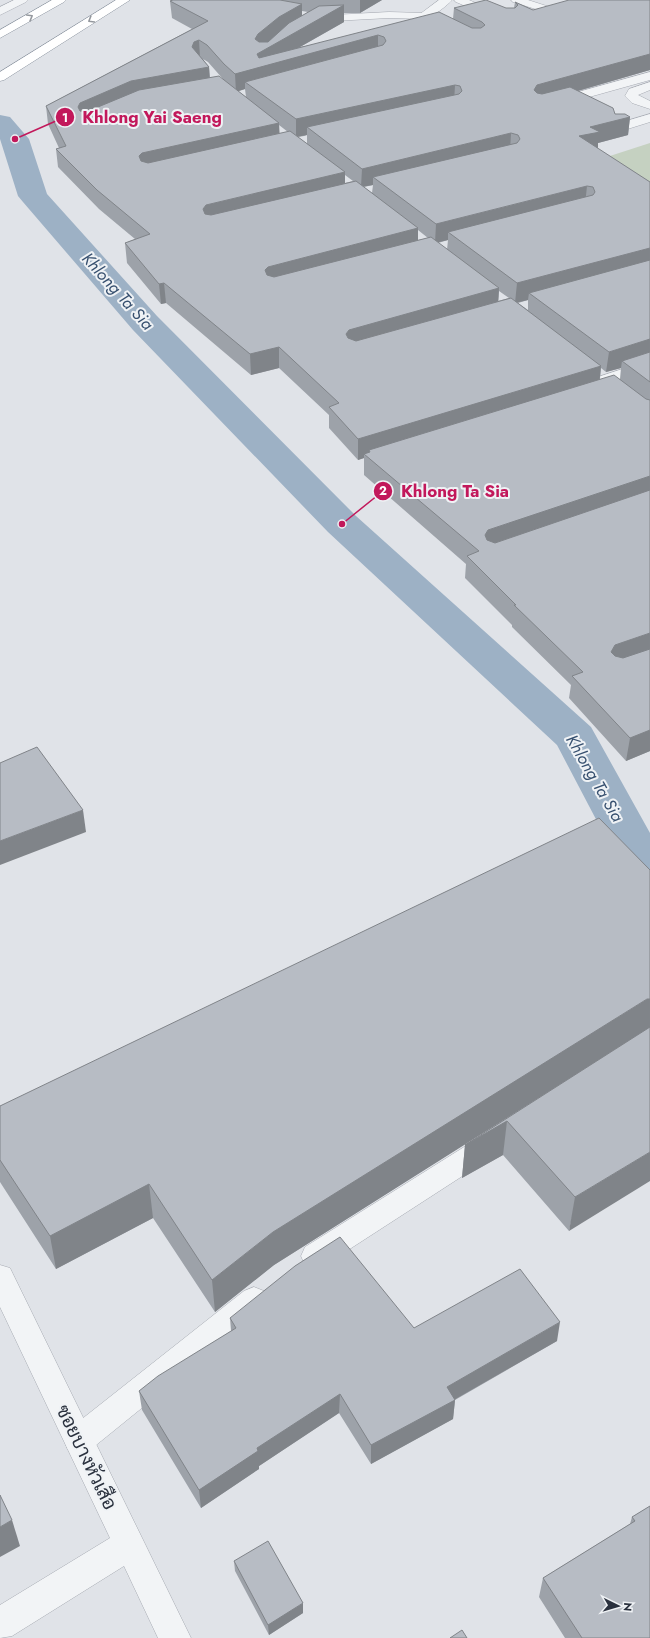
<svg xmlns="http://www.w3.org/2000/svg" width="650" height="1638" font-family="Jost,Sarabun,sans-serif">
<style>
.green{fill:#c5d1c1}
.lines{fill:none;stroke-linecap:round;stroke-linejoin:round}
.canal{fill:#9db1c5;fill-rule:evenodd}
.service-casing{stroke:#a6aab2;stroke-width:1}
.minor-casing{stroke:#a6aab2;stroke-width:1}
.motorway-casing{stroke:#88919d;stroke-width:1}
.service{fill:#f2f4f6;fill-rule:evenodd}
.minor{fill:#f2f4f6;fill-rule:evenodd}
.motorway{fill:#fff;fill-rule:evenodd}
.wall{fill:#9da2a9;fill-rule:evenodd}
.shaded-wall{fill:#808489}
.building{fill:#b7bcc4;stroke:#808489}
.oneway{stroke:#94989e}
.labels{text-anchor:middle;stroke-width:4;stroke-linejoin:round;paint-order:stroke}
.water-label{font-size:17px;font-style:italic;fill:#37506f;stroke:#eff2f5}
.near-street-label{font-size:19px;fill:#2a313e;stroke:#eff2f5}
.leader{fill:none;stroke:#c2185b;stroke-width:1.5}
.callout-dot{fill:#c2185b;stroke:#eff2f5;stroke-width:1.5}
.mark-label{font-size:12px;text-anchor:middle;font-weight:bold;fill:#fff}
.callout-label{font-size:17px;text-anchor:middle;font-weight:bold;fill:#c2185b;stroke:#eff2f5;stroke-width:4;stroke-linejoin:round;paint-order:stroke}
</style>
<rect width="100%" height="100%" fill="#e0e3e8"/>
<path class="green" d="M650,143V213L579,166Z"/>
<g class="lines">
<path class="canal" d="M0,115L10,117L29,139L47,194L157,316L356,516L591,727L650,833V882L633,877L620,865L557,745L328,532L133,330L23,202L18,196L0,139Z"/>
<defs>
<g id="service">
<path d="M454,0H469L501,14L503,16L501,18H493L456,2Z"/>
<path d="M511,0H528L559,10L561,12L555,15L513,2Z"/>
<path d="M389,12L424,13L449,24L451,26L449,28L445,29L422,19L389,18L314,22L310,21L308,19L310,17L314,16Z"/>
<path d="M650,82V90L638,95L650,101V109L632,103L625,96L629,89Z"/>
<path d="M650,114V122L618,132L613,131L612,128L613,125Z"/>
<path d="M489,1134L498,1137L502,1145L498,1153L325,1265L315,1268L305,1265L301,1256L305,1247L480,1137Z"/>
<path d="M254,1287L264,1291L268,1300L264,1309L90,1450L79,1454L68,1450L64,1440L68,1430L244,1291Z"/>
</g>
<g id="minor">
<path d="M14,0H28L26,2L0,15V7Z"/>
<path d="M439,0H452C444,10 405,35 394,32L392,30L394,28L420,14Z"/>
<path d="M650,72V80L557,106L553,105L551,102L553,99Z"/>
<path d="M650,360V370L604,385L598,383L596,380L598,377Z"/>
<path d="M0,1265L10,1268L191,1638H158L124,1566L12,1636L0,1638V1605L110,1538L0,1307Z"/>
</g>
<g id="motorway">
<path d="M52,0H66L64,2L0,38V30Z"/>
<path d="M116,0H130L4,80L0,81V72Z"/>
</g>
</defs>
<use href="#service" class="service-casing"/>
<use href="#minor" class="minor-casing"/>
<use href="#motorway" class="motorway-casing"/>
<use href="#service" class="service"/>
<use href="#minor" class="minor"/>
<use href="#motorway" class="motorway"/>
</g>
<g class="wall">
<path d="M173,0H382L360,13H344V22L300,47L453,19L454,8H514L515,2L533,10L650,0V70L578,91L615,114L630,117L628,135L598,143V149L650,182V751L626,761L569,698L571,685L512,627V625L465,578L466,564L364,475V458L358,460L329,428V415L279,368L251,375L166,303L161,304L127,263L125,243L135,239L99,209L58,167L56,149L59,148L48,124L46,106L192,29L172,18L170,1ZM302,11L308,12L302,16ZM203,59L208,62L223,79L210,77L209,67ZM245,89L246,97L238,91ZM279,125L288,132L279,134ZM307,135V144L298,137L304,136ZM345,175L353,181L345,183ZM373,185L372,193L364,187ZM418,230L428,238L418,240ZM448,240L447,250L438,243ZM499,291L509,298L498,301ZM528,300V310L518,303ZM601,368L606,372L621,368L620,379H600Z"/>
<path d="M650,870L569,1231L503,1155L462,1178L465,1145L552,1089L274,1265L215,1312L153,1218L56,1269L0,1182V1106Z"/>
<path d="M230,1318L414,1328L557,1341L455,1400L453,1419L371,1464L339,1413L259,1466V1469L201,1508L142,1410L139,1391L231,1331Z"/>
<path d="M650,1506V1638H565L539,1597L543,1578L630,1524L632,1517Z"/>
<path d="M234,1561L303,1613L269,1635L235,1571Z"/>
</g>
<g class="shaded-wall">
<path d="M360,0H382L360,13Z"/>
<path d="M302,4V21L258,51L255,39L258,34L279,17Z"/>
<path d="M344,5V22L270,64L378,35V53L245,82V89L236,92L235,74L257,54Z"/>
<path d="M199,40L200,58L192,47L194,42Z"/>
<path d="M650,54V70L536,103L534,90L537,85Z"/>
<path d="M209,67L210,85L81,121L78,107L80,103L131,81Z"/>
<path d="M455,85L454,103L307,127V135L296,137V119Z"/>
<path d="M630,117L628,135L598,143V151L579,136L590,127Z"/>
<path d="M279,123L280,141L144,172L139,156L142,153Z"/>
<path d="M511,133L510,152L373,177V185L361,187L362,169Z"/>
<path d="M345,172V191L207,225L203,209L206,205Z"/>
<path d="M587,186L585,205L448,232V240L435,243L436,224Z"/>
<path d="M418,228V247L266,290L265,270L268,267Z"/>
<path d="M650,248V267L529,293L528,300L515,303L517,283Z"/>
<path d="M164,283L166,303L161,304L159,284Z"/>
<path d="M499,288L498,308L349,351L346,334L349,330Z"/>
<path d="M650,339V359L622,361L621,368L606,372L609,352Z"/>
<path d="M279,347V368L251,375L250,354Z"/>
<path d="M601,366L599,386L370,452L369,450V457L364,454V458L358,460V439Z"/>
<path d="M650,476V493L484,556L485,535L488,530Z"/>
<path d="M650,633V654L608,674L611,652L615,645Z"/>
<path d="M650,730V751L626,761L630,738Z"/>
<path d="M83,810L86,832L0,865V841Z"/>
<path d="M647,999H650V1031L640,1034L274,1265L215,1312L212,1280L273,1232Z"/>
<path d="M507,1121L503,1155L462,1178L465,1145Z"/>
<path d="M650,1152V1181L569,1231L575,1197Z"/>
<path d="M149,1184L153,1218L56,1269L50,1236Z"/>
<path d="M560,1322L557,1341L445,1405L447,1387Z"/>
<path d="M340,1394L339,1413L259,1466V1469L201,1508L199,1490L257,1448Z"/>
<path d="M455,1400L453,1419L371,1464V1445Z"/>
<path d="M12,1520L20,1546L0,1557V1527Z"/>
<path d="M303,1603V1613L269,1635L268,1625Z"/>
</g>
<g class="building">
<path d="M173,0H280L302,4L279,17L258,34L255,39L259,42H268L289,23L319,6L344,5L257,54L259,58L439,12L472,28H481L485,25L482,22L454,8L486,0L506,8H515L518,5L515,2L533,10L569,0H650V54L537,85L534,90L537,93L542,94L570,87L613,108L615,114H625L630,117L590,127L600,132L579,136L650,182V248L517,283L448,232L593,195L595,192L593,187L587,186L436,224L373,177L517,143L520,139L518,135L511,133L362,169L307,127L459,94L462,91L460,86L455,85L296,119L245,82L383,45L386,41L384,37L378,35L235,74L224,64L207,45L199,40L194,42L192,47L209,67L131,81L80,103L78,107L80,111L86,112L139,90L219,76L279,123L142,153L139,156L141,161L148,163L290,131L345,172L206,205L203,209L205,214L211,215L356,181L418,228L268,267L265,270L267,275L274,277L431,237L499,288L349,330L346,334L348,338L356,341L511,298L601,366L358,439L329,407L339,403L279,347L250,354L164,283L159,284L125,243L150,234L97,190L56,149L66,146L46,106L208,21L170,1Z"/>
<path d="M650,260V339L609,352L529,293Z"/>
<path d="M650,352V382L622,361Z"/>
<path d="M614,375L646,399L650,400V476L488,530L485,535L487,540L495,543L650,490V633L615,645L611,652L615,656L623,658L650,649V730L630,738L572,676L583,672L514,605H516L467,556L479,551L364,454L370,452L369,450Z"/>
<path d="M37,747L83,810L0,841V763Z"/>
<path d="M599,818L650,870V999H647L273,1232L212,1280L149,1184L50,1236L0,1160V1106Z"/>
<path d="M650,1027V1152L575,1197L507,1121L465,1145Z"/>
<path d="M340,1237L414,1328L520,1269L560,1322L447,1387L455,1400L371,1445L340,1394L257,1448L258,1451L199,1490L139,1391L158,1376L236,1328L230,1318L295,1266Z"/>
<path d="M0,1495L12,1520L0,1527Z"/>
<path d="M650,1506V1638H582L543,1578L635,1521L632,1517Z"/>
<path d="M268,1541L303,1603L268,1625L234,1561Z"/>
<path d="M462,1630L467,1638H450Z"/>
</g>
<defs><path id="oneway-chevron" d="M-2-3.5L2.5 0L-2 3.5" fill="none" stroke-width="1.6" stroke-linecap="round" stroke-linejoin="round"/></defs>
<g class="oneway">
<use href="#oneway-chevron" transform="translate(30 17) rotate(-30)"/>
<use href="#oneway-chevron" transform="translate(91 20) rotate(149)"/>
</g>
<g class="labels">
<g class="water-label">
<text transform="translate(118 291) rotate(48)" y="6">Khlong Ta Sia</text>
<text transform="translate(595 778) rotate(60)" y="6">Khlong Ta Sia</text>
</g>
<g class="near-street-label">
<text transform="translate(87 1457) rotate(64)" y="7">ซอยบางหัวเสือ</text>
</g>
</g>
<path class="leader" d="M15 139L65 117M342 524L383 491"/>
<g class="callout-dot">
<circle cx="15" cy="139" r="4"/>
<circle cx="342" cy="524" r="4"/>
<circle cx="65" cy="117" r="10"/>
<circle cx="383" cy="491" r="10"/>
</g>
<g class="mark-label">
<text x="65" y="122">1</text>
<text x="383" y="495">2</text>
</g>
<g class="callout-label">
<text x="152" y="123">Khlong Yai Saeng</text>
<text x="455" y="497">Khlong Ta Sia</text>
</g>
<g transform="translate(618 1606) rotate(95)" stroke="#eff2f5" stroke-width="3" paint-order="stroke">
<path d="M0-3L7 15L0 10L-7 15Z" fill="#2a313e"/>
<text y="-6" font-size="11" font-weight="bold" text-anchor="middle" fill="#2a313e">N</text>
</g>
</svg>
